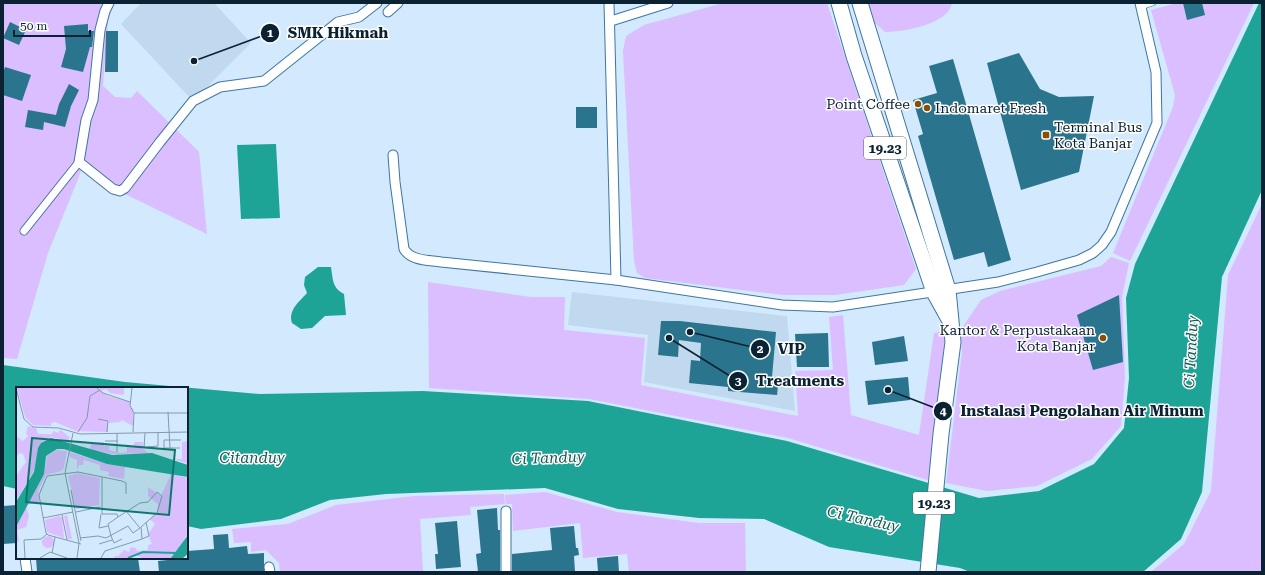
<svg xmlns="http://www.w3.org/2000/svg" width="1265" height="575" font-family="'Roboto Serif',serif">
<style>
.built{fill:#c0d9ee}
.green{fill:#dabeff}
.water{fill:#1ea497}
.building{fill:#2a748d}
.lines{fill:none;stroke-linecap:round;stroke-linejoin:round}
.service-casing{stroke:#3f76a1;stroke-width:6}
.pedestrian-casing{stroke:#3f76a1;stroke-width:9}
.minor-casing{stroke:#3f76a1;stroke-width:11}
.primary-casing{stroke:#3f76a1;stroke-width:17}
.service{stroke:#fff;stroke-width:4.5}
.pedestrian{stroke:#fff;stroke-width:7}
.minor{stroke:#fff;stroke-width:9}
.primary{stroke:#fff;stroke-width:15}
.poi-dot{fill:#895004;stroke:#fff;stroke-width:1.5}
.labels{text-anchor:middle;stroke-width:3;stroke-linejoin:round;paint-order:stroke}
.shield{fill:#fff;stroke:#546470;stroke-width:1}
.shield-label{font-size:13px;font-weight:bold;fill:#0b2233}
.poi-label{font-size:14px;fill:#0b2233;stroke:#fff;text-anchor:end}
.water-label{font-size:15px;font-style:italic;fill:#155952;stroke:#fff}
.inset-river{fill:none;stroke:#1ea497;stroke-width:2}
.inset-road{fill:none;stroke:#8399ac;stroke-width:1}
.view{fill:#0f766e;fill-opacity:0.15;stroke:#0f766e;stroke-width:2}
.inset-edge{fill:none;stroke:#0b2233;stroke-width:2}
.leader{fill:none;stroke:#0b2233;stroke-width:1.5}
.callout-dot{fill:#0b2233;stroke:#fff;stroke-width:1.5}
.mark-label{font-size:12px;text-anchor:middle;font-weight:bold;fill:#fff}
.callout-label{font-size:15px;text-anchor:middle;font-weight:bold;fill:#0b2233;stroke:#fff;stroke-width:3;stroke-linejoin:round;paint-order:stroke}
</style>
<rect width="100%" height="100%" fill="#d3e9fd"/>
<g class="built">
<path d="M141,3H214L251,43L193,101L121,24Z"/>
<path d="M572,292L787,316L795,411L644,382L648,335L568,325Z"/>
</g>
<g class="green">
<path d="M3,3H114L108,21L103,86L115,97L131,98L137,91L199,152L207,234L123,193L120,187L83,163L78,179L48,253L17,359L3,358Z"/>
<path d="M723,3H827L916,269L904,285L835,295H783L645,278L637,273L634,261L623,51L626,36L644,25Z"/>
<path d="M868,3H952C949,24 903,32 885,32L874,22Z"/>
<path d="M1177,3H1254L1130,261L1113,253L1173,107L1175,95L1151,10Z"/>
<path d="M1262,204V572H1151L1184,544L1211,491L1228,275Z"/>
<path d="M1111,257L1129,263L1122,297L1125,377L1121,426L1092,459L1037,486L987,491L946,483L962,352L960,331L981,300L1000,291L1101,266Z"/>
<path d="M428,282L531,297H565L564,330L645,338L641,385L798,416L795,371L833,370L829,317L843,315L851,415L919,435L934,333L945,331C948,355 941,379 938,402C934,428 931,454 928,480L788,438L589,399L429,388Z"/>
<path d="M545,492L617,512L699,523H745L746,571L629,572L627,554L583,558L580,523L513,531L512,504H506L505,495Z"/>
<path d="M504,494L505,504L470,507L471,515L420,519L423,572H280L279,563L266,550L251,552V542L234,543L232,529L288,524L336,505L415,496Z"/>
</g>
<g class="water">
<path d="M1259,3H1262V190L1222,277L1202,492L1181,539L1143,572H970L960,568L829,547L764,519L699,518L618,509L545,488L386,494L330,500L281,519L201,529L187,526V388H17V489L3,486V365L125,382L260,394L423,391L588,401L787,441L979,498L1039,491L1094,464L1124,428L1129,378L1126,298L1135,264Z"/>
<path d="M276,144L280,218L241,219L237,145Z"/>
<path d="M318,267H331C333,279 332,288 344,294L346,315L325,316L312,328L301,329L292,323C288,310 299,302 307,293L304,285L305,277Z"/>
</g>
<g class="building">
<path d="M1183,3H1202L1205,15L1187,20Z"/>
<path d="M10,22L26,30L19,45L3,38Z"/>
<path d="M88,24V31H94L92,47H90L83,72L61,67L66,49L64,26Z"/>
<path d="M106,31H118V72H105Z"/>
<path d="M1019,53L1040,89L1059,97L1094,96L1079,172L1021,190L987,63Z"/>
<path d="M953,59L1011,260L988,267L984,252L954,260L918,136L923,134L913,100L937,93L929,66Z"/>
<path d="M5,67L31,75L22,101L3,95V73Z"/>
<path d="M69,84L79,90L71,106L65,127L44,122L43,130L25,127L28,110L56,115L59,104Z"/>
<rect x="576" y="107" width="21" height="21"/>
<path d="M1119,295L1123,362L1093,370L1077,315Z"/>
<path d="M661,321H680L776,332L772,377H779L777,395L728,391V387L689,383L691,360L700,361L701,343L679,340L678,357L658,355Z"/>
<path d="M828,333L829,367H797L795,334Z"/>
<path d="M904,336L908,361L875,365L872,342Z"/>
<path d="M908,377L910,400L868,405L865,381Z"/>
<path d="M17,505V543L3,544V506Z"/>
<path d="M497,508L498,530H500V572H478L476,554L481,553L477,510Z"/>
<path d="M457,521L461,567L436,569L435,554H438L435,523Z"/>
<path d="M574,526L576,548H578L579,555L574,556L575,572H512V554L552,550L550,528Z"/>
<path d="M228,534L229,548L247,546L248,554L264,553V572H159L158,561L187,558V551L214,549L213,535Z"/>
<path d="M618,556L619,572H598L597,558Z"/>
<path d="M36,558H138L140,572H37Z"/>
</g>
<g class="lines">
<defs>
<path id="service" d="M1141,7L1153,3"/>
<path id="pedestrian" d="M24,231L79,162"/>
<g id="minor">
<path d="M109,3L105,11L100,30L93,100L86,120L79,162L113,189L120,191L125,188L160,142L193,101L220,87L264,81L338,22L359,17L377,3"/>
<path d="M609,3L616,280"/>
<path d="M388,12L398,3"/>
<path d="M611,21L668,3"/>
<path d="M393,155L395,182L404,249C411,261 429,260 441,262L616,280L782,305L833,307L998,282L1037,272L1079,260L1093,253L1102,245L1111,232L1157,123L1156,72L1140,3"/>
<path d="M506,511V572"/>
<path d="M25,558L27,572"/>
<path d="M269,567L270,572"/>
</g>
<g id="primary">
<path d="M839,3L854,56L934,292L949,319"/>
<path d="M860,3L948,290L953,342L941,434L928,572"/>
</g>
</defs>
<use href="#service" class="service-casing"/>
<use href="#pedestrian" class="pedestrian-casing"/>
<use href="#minor" class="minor-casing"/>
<use href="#primary" class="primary-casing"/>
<use href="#service" class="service"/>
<use href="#pedestrian" class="pedestrian"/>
<use href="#minor" class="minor"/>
<use href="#primary" class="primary"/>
</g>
<g class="poi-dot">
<circle cx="918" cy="104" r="4"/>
<circle cx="927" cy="108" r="4"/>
<rect x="1042" y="131" width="8" height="8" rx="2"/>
<circle cx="1103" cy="338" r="4"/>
</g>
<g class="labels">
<g class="shield">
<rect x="864" y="137" width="42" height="22" rx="3"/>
<rect x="913" y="492" width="42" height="22" rx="3"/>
</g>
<g class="shield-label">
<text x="885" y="153">19.23</text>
<text x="934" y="508">19.23</text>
</g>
<g class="poi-label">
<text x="910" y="109">Point Coffee</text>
<text x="935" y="113" text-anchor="start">Indomaret Fresh</text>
<text x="1054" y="132" text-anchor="start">Terminal Bus<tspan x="1054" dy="16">Kota Banjar</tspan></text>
<text x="1095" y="335">Kantor &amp; Perpustakaan<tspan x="1095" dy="16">Kota Banjar</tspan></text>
</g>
<g class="water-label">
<text transform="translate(1191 352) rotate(-87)" y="5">Ci Tanduy</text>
<text x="252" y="463">Citanduy</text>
<text transform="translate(548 458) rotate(-2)" y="5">Ci Tanduy</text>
<text transform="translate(863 519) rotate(13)" y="5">Ci Tanduy</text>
</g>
</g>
<g transform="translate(16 387)">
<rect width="172" height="172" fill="#d3e9fd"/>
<path d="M1,1H81L92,9L114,15V21H117V39L106,33L104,35L93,36L92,32V45L60,44L39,35L35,36V39L17,38L9,30ZM83,1H108V8L94,6L90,2L85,4ZM12,39L20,41L22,47H36L37,44L43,46L44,42L54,51L51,54L35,50L25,55L17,85L0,114V89L10,75L7,67L3,66L0,71V49L7,54L12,49L10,47ZM172,54V77L157,72H166V55ZM88,55V59H93V63L105,66L111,65V59H118V55H127V62L132,66L96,67L74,62L75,56ZM41,63L51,64L48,81L45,84L30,88L22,104L23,115L10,118L28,87L31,69ZM53,65L91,77L109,80L108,92L92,89L93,85L84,83V78L68,73L67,78H63L61,84V73L54,70ZM62,86L84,91L83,118L60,122L52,89ZM155,87L172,91V146L161,165L155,171H126L119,168L114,171H99L98,169H102L108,163L113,165L115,160L120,161L121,164L132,163V158L136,157L132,147L139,137L134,132L141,125L142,117L132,109V100L145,109ZM10,119L13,129L10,140L1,143L3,154L0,156V141ZM51,128L56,152H52L48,129ZM43,129L46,131L48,151L31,145L29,133ZM26 155a6 6 0 1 1 12 0a6 6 0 1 1-12 0Z" fill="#dabeff"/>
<path d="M35,51L96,68L136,66L172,78V90L91,77L48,62H41L30,69L28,87L0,140V115L18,85L22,61L25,56ZM172,148V167L167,171H155Z" fill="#1ea497"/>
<path class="inset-river" d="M112,171L127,165L160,166"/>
<path class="inset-road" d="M0,1L8,32L17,40L43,41L64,47L172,45M81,1L87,6L114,15M116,1L114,19L118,26L117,45M152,25L154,61M118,26H172M82,32L92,34L91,45M62,45L71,31L74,9L84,3M57,46L49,86L63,156L61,171M89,54H102M131,60L142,59V46M128,61L129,46M164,61H148V53H165M101,65V46M55,103L65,154M60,125L84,120M85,127L83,141L92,139M46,128L51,153M27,131L57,125M95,149L92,137L102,130M95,149L98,156L106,152M64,151L82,149L90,151L112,139L117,146L124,141L110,124M126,152L133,149L130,135M65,157L32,148L30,146L23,108L31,89L62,85L106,94L110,96V107M83,157L96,153M36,166L39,150M9,171L8,153L25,152L31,147M24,171L34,165L51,171M85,171L89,164L126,152L125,140L141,126L146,109L141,105L132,115L124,116L102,130L101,127H86V90"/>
<path class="view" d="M16,51L159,63L153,128L10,115Z"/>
<rect width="172" height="172" class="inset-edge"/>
</g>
<path class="leader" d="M194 61L270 33M690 332L760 349M669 338L738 381M888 390L943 411"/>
<g class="callout-dot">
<circle cx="194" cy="61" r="4"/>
<circle cx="690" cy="332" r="4"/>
<circle cx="669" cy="338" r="4"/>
<circle cx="888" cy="390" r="4"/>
<circle cx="270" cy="33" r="10"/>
<circle cx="760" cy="349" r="10"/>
<circle cx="738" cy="381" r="10"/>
<circle cx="943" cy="411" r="10"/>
</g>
<g class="mark-label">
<text x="270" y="37">1</text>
<text x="760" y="353">2</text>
<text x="738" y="385">3</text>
<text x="943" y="415">4</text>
</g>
<g class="callout-label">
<text x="338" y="38">SMK Hikmah</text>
<text x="791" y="354">VIP</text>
<text x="800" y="386">Treatments</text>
<text x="1082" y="416">Instalasi Pengolahan Air Minum</text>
</g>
<rect width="1265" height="575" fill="none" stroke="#0b2233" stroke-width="8"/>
<path d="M14 30v6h76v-6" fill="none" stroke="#0b2233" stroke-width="2"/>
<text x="20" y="30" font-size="12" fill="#0b2233" stroke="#ffffff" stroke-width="3" paint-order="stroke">50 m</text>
</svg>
